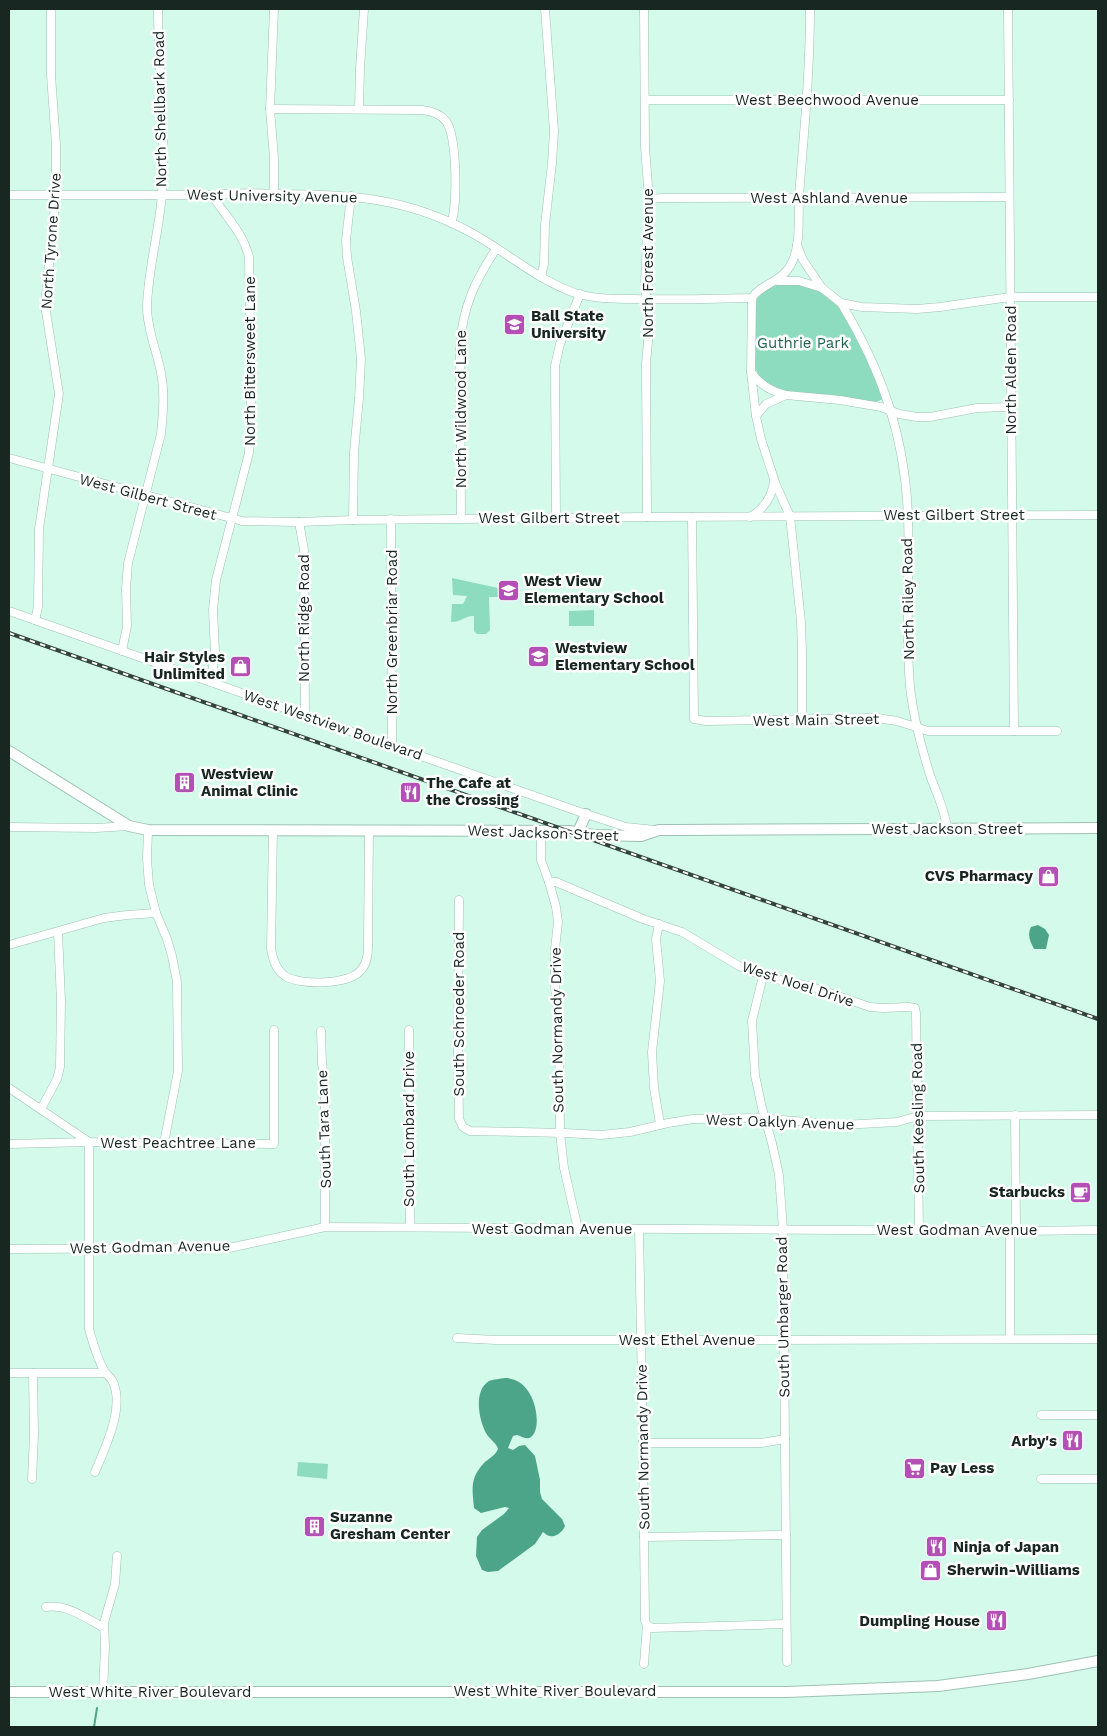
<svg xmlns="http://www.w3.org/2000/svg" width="1107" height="1736" font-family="'Work Sans',sans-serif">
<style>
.green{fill:#8ddcc0}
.water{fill:#4da589}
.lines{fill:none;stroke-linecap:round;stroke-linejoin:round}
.stream{stroke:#4da589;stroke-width:2}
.street-casing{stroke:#9dc2b4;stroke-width:9}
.secondary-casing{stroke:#9dc2b4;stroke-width:12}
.street{stroke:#fff;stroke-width:8}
.secondary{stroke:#fff;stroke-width:10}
.rail-casing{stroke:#32443d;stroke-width:4}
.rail{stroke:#fff;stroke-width:2;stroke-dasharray:5.5;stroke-linecap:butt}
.labels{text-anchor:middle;stroke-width:5;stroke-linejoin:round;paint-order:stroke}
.street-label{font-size:15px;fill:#182722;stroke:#fff}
.poi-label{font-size:15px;font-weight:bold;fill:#182722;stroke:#fff;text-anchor:start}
.park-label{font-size:15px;fill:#226551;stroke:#fff}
</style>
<rect width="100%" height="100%" fill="#d4faeb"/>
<g class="green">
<path d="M781,284C792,284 802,284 812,288C853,305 869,360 883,399L876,402L787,391C770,388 757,380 754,362L755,305L759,294L773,286Z"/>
<path d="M452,578L498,588L501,591V597H489L490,630L486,634H477L474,631V616C466,615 461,622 451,622L452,604H463L467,596L453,595Z"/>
<path d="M594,610V626H569V611Z"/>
<path d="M298,1462L328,1464L327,1479L297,1476Z"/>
</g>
<g class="water">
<path d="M1038,925L1045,929L1049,935L1046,949H1034C1030,941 1027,935 1031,927Z"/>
<path d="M505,1378C538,1378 544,1434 529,1438C524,1439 521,1436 517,1435L513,1436L508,1448L513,1450L519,1446L525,1445L535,1456L540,1480V1492L542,1499L562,1519L565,1526C563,1531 556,1538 550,1536C547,1536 545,1533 543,1532L535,1544L498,1571L488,1572L482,1570L476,1556L477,1537L482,1530L504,1514L509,1508L505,1507L481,1513L474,1508C472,1488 470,1478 484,1463C489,1458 495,1456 498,1449C496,1442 490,1440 486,1433C479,1420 473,1391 489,1381C494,1379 500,1379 505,1378Z"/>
</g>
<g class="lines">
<path class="stream" d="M94,1727L97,1708"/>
<defs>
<g id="street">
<path d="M274,9L270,109L274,158V194"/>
<path d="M644,9L645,147L649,199L645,283L649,330L646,364L647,517"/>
<path d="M1008,9L1014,731"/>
<path d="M645,100H1009"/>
<path d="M270,109L422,110C431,111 440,113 446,121C457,136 458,206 451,223"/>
<path d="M359,109L360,68L364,9"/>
<path d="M9,195H212C234,192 258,193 280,194C349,194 407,198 470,232C507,252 538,281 578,294C596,299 616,299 634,299C673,300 713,299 752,298C762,282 784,283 793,260C801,241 798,216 799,196C804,133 810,72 810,9"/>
<path d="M351,196L346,240L347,257L356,311L361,359L359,398L354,452L353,520"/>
<path d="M649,199L662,198L1009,197"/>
<path d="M797,245L803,260L822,288L841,303L862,307L917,309L940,307L1010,297H1098"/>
<path d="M541,277L544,264L545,225L552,163L554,131L545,9"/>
<path d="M778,281H799L822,288"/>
<path d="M752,298L751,372L756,416L761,439L776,485L790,516L801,622L802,652V720"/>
<path d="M841,303C882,370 905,437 908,516C910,573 905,630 910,686C913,716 921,746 930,775C936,792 945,810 947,828"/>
<path d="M751,372C760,385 771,391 786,395"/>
<path d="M756,416L766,404L786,395L840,400L881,407L899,414L917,417H930L977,408L1011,407"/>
<path d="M9,458L242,521L299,522L353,520L647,517L1098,515"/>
<path d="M692,517L694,719L706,721L877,718L897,721L928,731H1057"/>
<path d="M750,517C764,509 772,497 774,481"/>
<path d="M461,518L460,345C463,306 475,281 496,249"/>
<path d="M556,518L555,366L560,344L580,294"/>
<path d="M391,519L392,745"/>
<path d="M299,522L304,550L305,715"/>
<path d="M9,611L580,812L626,827L655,830"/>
<path d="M35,620L38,607L39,529L59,394L45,305L56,195V145L51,75V9"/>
<path d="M122,651L127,626L126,589L128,563L161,434C163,414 165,393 161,373C157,351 147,330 147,307C148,269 159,232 162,194C166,132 158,71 158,9"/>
<path d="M211,682L215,652L213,610L216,580L249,453L251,404L249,257C243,232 225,216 212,195"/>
<path d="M9,827L96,828L129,826"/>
<path d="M148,830L147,859L149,885L156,913L167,939L172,956L177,982L178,1071L164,1143"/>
<path d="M273,830L271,949C273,960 276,970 285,976C301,986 351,985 362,969C368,961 368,952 368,943L369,830"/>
<path d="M541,831V860L549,882L556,907L558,922L555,949V985L559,1038L560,1133L564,1168L578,1229"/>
<path d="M549,882H556L643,919L682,932L739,966L763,976L812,987L870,1007L883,1008L908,1007L915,1008L916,1013L919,1230"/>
<path d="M459,900L458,1060L459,1119L463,1127L470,1131L565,1133L601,1135L630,1132L668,1123L693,1119L758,1118L842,1125L897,1122L918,1116L1098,1115"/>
<path d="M659,924L656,939L660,981L652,1052L654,1088L660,1124"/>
<path d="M9,945L104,918L127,915L156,913"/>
<path d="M763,976L752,1021L755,1075L762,1108L772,1143L779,1175L783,1229L787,1662"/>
<path d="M409,1030L410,1227"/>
<path d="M321,1031L322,1064L325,1083V1227"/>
<path d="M9,1088L89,1142L274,1144V1030"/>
<path d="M41,1109L57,1079L60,1067L61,1001L58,932"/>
<path d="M1015,1115L1016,1230"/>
<path d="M9,1144L89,1142V1329C93,1343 97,1359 105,1372C107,1375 110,1377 112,1380C126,1406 105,1448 95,1472"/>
<path d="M639,1229L643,1443L645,1621L647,1625L644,1664"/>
<path d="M1010,1230V1339"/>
<path d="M9,1249L229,1248L325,1227L1026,1231L1098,1230"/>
<path d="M457,1338L496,1340H776L1098,1339"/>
<path d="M9,1373H105"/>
<path d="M1041,1415H1098"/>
<path d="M643,1443H761L785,1439"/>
<path d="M32,1479L34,1435L33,1373"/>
<path d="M1041,1479H1098"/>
<path d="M644,1537L786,1535"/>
<path d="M46,1607C67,1604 86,1618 104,1628"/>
<path d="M647,1625L652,1628L785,1624"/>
<path d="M103,1692L105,1647L104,1623L115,1584L117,1556"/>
</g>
<g id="secondary">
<path d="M9,751L129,826L148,830L569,831L593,835L641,836L659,830H678L1098,828"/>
<path d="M578,832L586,814"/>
<path d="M9,1692H787L938,1686L1028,1674L1098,1661"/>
</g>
</defs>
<use href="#street" class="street-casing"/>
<use href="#secondary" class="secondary-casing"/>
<use href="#street" class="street"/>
<use href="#secondary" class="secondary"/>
<defs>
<path id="rail" d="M9,633L1098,1019"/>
</defs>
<use href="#rail" class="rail-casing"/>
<use href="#rail" class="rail"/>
</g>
<defs>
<symbol id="university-square" viewBox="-11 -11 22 22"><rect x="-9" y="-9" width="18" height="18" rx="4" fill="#b34fb5" stroke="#fff"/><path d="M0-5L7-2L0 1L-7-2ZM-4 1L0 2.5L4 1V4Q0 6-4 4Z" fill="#fff"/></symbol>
<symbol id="school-square" viewBox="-11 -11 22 22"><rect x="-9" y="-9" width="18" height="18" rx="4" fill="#b34fb5" stroke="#fff"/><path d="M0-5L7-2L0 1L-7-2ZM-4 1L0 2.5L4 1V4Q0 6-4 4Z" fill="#fff"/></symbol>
<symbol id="shop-square" viewBox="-11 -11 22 22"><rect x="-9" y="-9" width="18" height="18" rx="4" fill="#b34fb5" stroke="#fff"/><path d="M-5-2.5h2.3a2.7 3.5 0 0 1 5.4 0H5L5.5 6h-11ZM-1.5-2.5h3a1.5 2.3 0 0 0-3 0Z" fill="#fff"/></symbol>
<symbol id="building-square" viewBox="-11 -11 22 22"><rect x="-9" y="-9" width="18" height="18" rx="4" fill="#b34fb5" stroke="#fff"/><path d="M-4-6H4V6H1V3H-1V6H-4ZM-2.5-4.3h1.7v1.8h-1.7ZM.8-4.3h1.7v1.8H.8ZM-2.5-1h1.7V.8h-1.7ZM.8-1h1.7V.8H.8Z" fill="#fff"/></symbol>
<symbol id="restaurant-square" viewBox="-11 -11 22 22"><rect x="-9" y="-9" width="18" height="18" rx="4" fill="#b34fb5" stroke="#fff"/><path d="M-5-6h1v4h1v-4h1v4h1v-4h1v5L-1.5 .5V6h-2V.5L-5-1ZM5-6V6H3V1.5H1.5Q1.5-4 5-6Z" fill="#fff"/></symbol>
<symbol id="cafe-square" viewBox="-11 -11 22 22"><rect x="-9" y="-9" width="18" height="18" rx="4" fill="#b34fb5" stroke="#fff"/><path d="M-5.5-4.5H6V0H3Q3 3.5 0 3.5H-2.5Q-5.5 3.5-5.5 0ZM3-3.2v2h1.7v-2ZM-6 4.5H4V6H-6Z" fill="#fff"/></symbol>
<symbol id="supermarket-square" viewBox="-11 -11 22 22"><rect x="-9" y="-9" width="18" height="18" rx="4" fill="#b34fb5" stroke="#fff"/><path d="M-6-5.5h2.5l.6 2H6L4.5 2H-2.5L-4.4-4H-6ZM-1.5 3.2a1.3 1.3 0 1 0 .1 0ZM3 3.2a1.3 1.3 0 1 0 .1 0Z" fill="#fff"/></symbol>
</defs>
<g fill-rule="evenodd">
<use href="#university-square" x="502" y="312" width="25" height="25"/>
<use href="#school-square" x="496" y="578" width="25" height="25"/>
<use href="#school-square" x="526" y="644" width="25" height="25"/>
<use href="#shop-square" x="228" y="654" width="25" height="25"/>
<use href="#building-square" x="172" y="770" width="25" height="25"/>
<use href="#restaurant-square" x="398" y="780" width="25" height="25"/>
<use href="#shop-square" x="1036" y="864" width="25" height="25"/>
<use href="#cafe-square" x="1068" y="1180" width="25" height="25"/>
<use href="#restaurant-square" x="1060" y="1428" width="25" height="25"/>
<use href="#supermarket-square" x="902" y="1456" width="25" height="25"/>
<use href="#building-square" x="302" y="1514" width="25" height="25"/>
<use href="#restaurant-square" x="924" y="1534" width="25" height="25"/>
<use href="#shop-square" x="918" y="1558" width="25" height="25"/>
<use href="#restaurant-square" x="984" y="1608" width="25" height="25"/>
</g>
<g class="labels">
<g class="street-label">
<text x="827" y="105">West Beechwood Avenue</text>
<text transform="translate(160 109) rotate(-91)" y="5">North Shellbark Road</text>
<text transform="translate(272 196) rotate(1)" y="5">West University Avenue</text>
<text x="829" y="203">West Ashland Avenue</text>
<text transform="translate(51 241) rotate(-86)" y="5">North Tyrone Drive</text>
<text transform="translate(648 263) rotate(-90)" y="5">North Forest Avenue</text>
<text transform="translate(250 361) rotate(-90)" y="5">North Bittersweet Lane</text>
<text transform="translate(1011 370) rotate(-90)" y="5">North Alden Road</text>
<text transform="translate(461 409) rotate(-90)" y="5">North Wildwood Lane</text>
<text transform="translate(148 497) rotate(15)" y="5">West Gilbert Street</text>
<text x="954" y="520">West Gilbert Street</text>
<text x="549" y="523">West Gilbert Street</text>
<text transform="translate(908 599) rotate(-91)" y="5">North Riley Road</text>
<text transform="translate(304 618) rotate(-90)" y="5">North Ridge Road</text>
<text transform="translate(392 632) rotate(-90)" y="5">North Greenbriar Road</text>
<text transform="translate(816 720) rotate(-1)" y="5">West Main Street</text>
<text transform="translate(333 725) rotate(19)" y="5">West Westview Boulevard</text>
<text x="947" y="834">West Jackson Street</text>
<text transform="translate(543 833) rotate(2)" y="5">West Jackson Street</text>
<text transform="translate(798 984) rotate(18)" y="5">West Noel Drive</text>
<text transform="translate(459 1014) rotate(-90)" y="5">South Schroeder Road</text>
<text transform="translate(557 1030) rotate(-91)" y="5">South Normandy Drive</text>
<text transform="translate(918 1118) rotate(-91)" y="5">South Keesling Road</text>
<text transform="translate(780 1122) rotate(2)" y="5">West Oaklyn Avenue</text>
<text transform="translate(324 1129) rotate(-92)" y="5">South Tara Lane</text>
<text transform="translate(409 1129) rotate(-90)" y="5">South Lombard Drive</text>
<text x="178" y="1148">West Peachtree Lane</text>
<text x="552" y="1234">West Godman Avenue</text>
<text x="957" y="1235">West Godman Avenue</text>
<text transform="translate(150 1247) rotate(-1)" y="5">West Godman Avenue</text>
<text transform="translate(783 1317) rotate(-91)" y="5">South Umbarger Road</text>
<text x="687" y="1345">West Ethel Avenue</text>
<text transform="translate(643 1447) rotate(-91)" y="5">South Normandy Drive</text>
<text x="555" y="1696">West White River Boulevard</text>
<text x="150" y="1697">West White River Boulevard</text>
</g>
<g class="poi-label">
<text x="531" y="321">Ball State<tspan x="531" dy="17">University</tspan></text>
<text x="524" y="586">West View<tspan x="524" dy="17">Elementary School</tspan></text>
<text x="555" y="653">Westview<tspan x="555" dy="17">Elementary School</tspan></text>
<text x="225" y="662" text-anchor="end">Hair Styles<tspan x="225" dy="17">Unlimited</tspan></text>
<text x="201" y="779">Westview<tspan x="201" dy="17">Animal Clinic</tspan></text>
<text x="426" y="788">The Cafe at<tspan x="426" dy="17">the Crossing</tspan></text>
<text x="1033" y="881" text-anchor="end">CVS Pharmacy</text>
<text x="1065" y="1197" text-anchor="end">Starbucks</text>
<text x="1057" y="1446" text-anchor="end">Arby's</text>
<text x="930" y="1473">Pay Less</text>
<text x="330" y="1522">Suzanne<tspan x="330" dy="17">Gresham Center</tspan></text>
<text x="953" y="1552">Ninja of Japan</text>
<text x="947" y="1575">Sherwin-Williams</text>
<text x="980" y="1626" text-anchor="end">Dumpling House</text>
</g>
<g class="park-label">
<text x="803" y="348">Guthrie Park</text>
</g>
</g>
<rect width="1107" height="1736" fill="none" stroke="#182722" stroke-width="20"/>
</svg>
